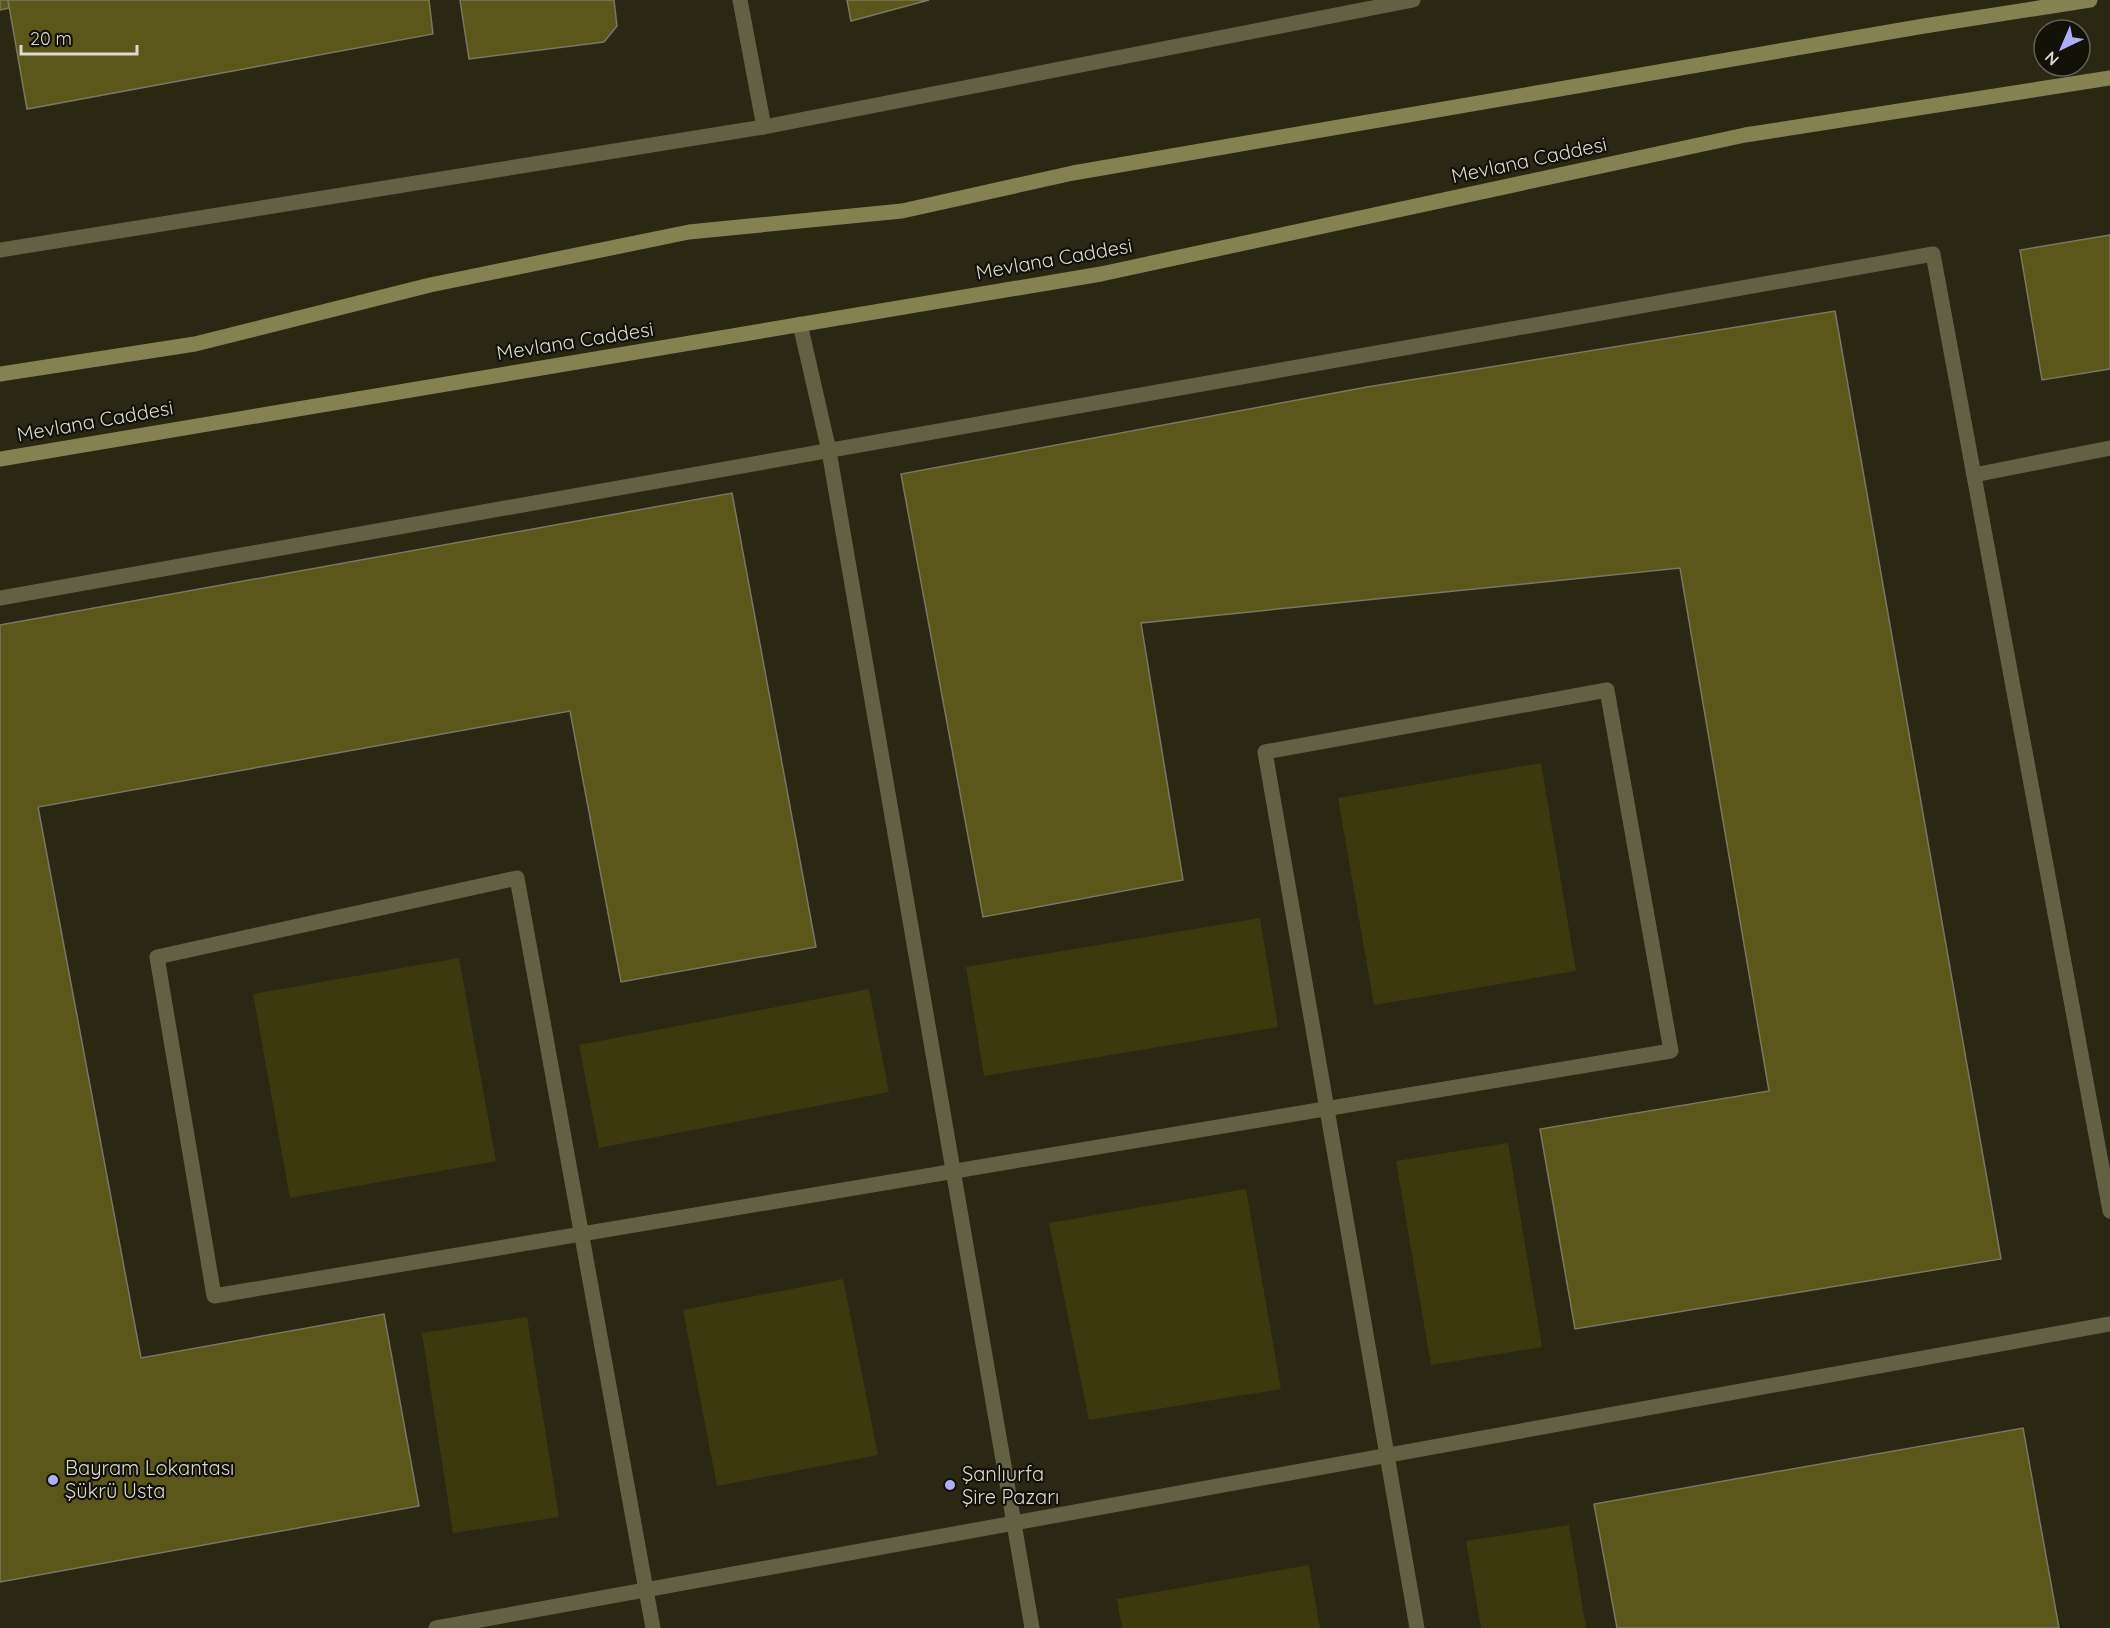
<svg xmlns="http://www.w3.org/2000/svg" width="2110" height="1628" font-family="Quicksand,sans-serif">
<style>
.green{fill:#3c390f}
.building{fill:#5b571b;stroke:#797860;stroke-width:1.5}
.lines{fill:none;stroke-linecap:round;stroke-linejoin:round}
.street{stroke:#636144;stroke-width:15}
.secondary{stroke:#858251;stroke-width:15}
.poi-dot{fill:#b0aefa;stroke:#111108;stroke-width:2}
.labels{text-anchor:middle;stroke-width:4.5;stroke-linejoin:round;paint-order:stroke}
.street-label{font-size:20px;fill:#dadacd;stroke:#111108}
.poi-label{font-size:20px;fill:#dadacd;stroke:#111108;text-anchor:start}
</style>
<rect width="100%" height="100%" fill="#2a2813"/>
<g class="green">
<path d="M1541,763L1576,971L1374,1005L1338,798Z"/>
<path d="M1260,918L1278,1027L984,1076L966,967Z"/>
<path d="M459,958L496,1161L290,1198L253,994Z"/>
<path d="M869,989L889,1092L599,1148L579,1045Z"/>
<path d="M1508,1143L1542,1347L1431,1365L1396,1161Z"/>
<path d="M1246,1189L1281,1389L1089,1420L1049,1223Z"/>
<path d="M843,1279L878,1455L717,1486L683,1310Z"/>
<path d="M527,1317L559,1517L453,1533L422,1333Z"/>
<path d="M1569,1525L1586,1628H1481L1466,1541Z"/>
<path d="M1309,1565L1320,1628H1122L1117,1599Z"/>
</g>
<g class="building">
<path d="M0,0H8L9,8L0,10Z"/>
<path d="M8,0H429L433,34L27,109Z"/>
<path d="M460,0H614L617,26L604,42L469,59Z"/>
<path d="M847,0H929L851,21Z"/>
<path d="M2110,235V369L2042,380L2020,250Z"/>
<path d="M1835,311L2001,1259L1575,1329L1540,1129L1769,1091L1680,568L1141,623L1183,880L983,917L901,474L1367,387Z"/>
<path d="M732,493L816,947L621,982L570,711L38,807L141,1358L384,1314L419,1506L0,1582V625Z"/>
<path d="M2023,1428L2059,1628H1617L1594,1504Z"/>
</g>
<g class="lines">
<g class="street">
<path d="M740,0L764,127"/>
<path d="M0,250L764,127L1413,0"/>
<path d="M800,324L829,451L1032,1628"/>
<path d="M1974,475L2110,448"/>
<path d="M0,598L1933,254L2110,1211"/>
<path d="M436,1628L2110,1324"/>
<path d="M653,1628L646,1590L517,878L157,957L214,1296C700,1214 1185,1132 1671,1051L1607,690L1265,752L1417,1628"/>
</g>
<g class="secondary">
<path d="M0,374L195,344L430,285L689,232L902,211L1073,173L1924,26L2090,0"/>
<path d="M0,459L1101,274L1745,135L2110,78"/>
</g>
</g>
<g class="poi-dot">
<circle cx="53" cy="1480" r="6"/>
<circle cx="950" cy="1485" r="6"/>
</g>
<g class="labels">
<g class="street-label">
<text transform="translate(1529 160) rotate(-12)" y="7">Mevlana Caddesi</text>
<text transform="translate(1054 259) rotate(-10)" y="7">Mevlana Caddesi</text>
<text transform="translate(575 341) rotate(-9)" y="7">Mevlana Caddesi</text>
<text transform="translate(95 421) rotate(-10)" y="7">Mevlana Caddesi</text>
</g>
<g class="poi-label">
<text x="65" y="1475">Bayram Lokantası<tspan x="65" dy="23">Şükrü Usta</tspan></text>
<text x="962" y="1481">Şanlıurfa<tspan x="962" dy="23">Şire Pazarı</tspan></text>
</g>
</g>
<g transform="translate(2062 48) rotate(224)"><circle r="28" fill="#111108" stroke="#616157" stroke-width="1.5"/>
<path d="M0-4.5L10 22L0 15L-10 22Z" fill="#b0aefa"/>
<text y="-9" font-size="16" font-weight="bold" text-anchor="middle" fill="#dadacd">N</text>
</g>
<path d="M21 45v9h116v-9" fill="none" stroke="#dadacd" stroke-width="3"/>
<text x="30" y="45" font-size="18" fill="#dadacd" stroke="#111108" stroke-width="4.5" paint-order="stroke">20 m</text>
</svg>
